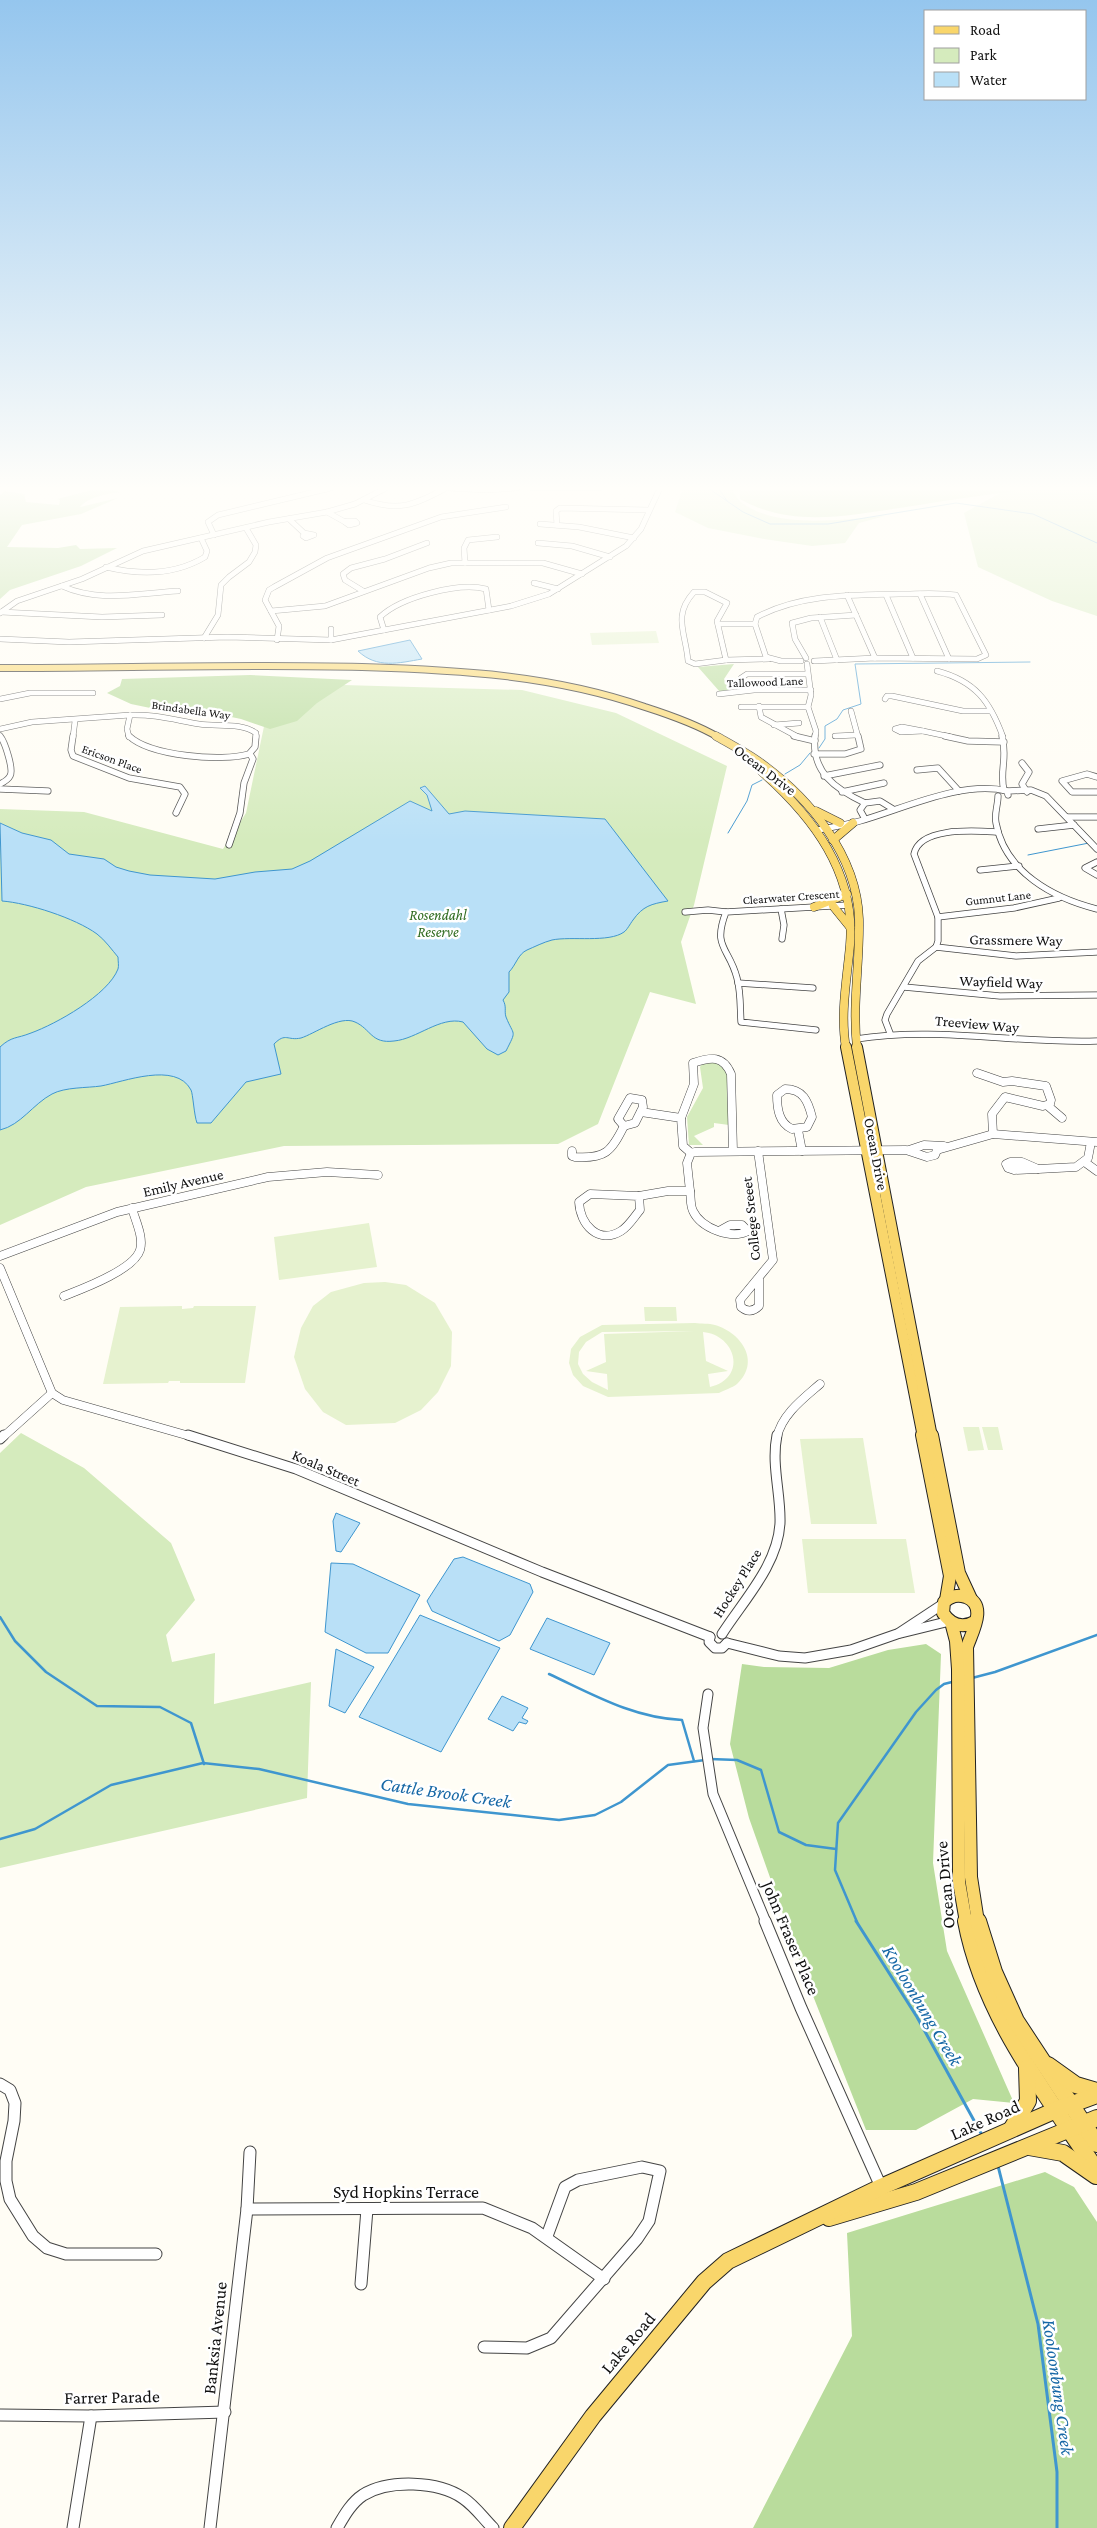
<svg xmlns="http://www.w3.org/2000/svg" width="1097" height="2528" font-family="'Crimson Pro',serif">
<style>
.green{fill:#d5ebbd}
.forest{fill:#b9dc9c}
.pitch{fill:#e6f2cf;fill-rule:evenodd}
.water{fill:#b9e0f7;stroke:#3f96cf}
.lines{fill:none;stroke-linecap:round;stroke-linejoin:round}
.stream-far2{stroke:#3f96cf;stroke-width:1}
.stream-far1{stroke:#3f96cf;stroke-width:2.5}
.stream{stroke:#3f96cf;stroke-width:3}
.minor-far4-casing{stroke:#444;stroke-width:6}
.minor-far3-casing{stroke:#444;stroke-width:7}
.minor-far2-casing{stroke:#444;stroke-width:9}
.minor-far1-casing{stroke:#444;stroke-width:11}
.minor-casing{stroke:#444;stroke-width:13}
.major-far4-casing{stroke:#222;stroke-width:8}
.major-far3-casing{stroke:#222;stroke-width:9}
.major-far2-casing{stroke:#222;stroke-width:12}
.major-far1-casing{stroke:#222;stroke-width:14}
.major-casing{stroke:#222;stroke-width:18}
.minor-far4{stroke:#fff;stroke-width:5}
.minor-far3{stroke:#fff;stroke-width:5.5}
.minor-far2{stroke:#fff;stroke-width:8}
.minor-far1{stroke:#fff;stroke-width:9}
.minor{stroke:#fff;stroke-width:11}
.major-far4{stroke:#f9d66b;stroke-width:6}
.major-far3{stroke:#f9d66b;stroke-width:8}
.major-far2{stroke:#f9d66b;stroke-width:10}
.major-far1{stroke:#f9d66b;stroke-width:12}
.major{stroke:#f9d66b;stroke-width:16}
.labels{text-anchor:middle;stroke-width:5;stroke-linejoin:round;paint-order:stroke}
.far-street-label{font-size:12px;fill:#111;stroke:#fff}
.street-label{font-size:15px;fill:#111;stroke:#fff}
.park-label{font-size:15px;font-style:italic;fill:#2f6b1f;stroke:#fff}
.near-street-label{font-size:18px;fill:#111;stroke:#fff}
.near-water-label{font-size:19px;font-style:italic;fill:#1768a6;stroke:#fff}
</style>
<rect width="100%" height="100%" fill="#fffdf5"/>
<g class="green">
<path d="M683,488H731C734,493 738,500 742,503C779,530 843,519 885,516L859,523L845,543L812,546L764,539L708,528L675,512Z"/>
<path d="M1047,488H1097V616L1052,601L978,567L964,513L1002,492Z"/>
<path d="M273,683L522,690L616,713L727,766L694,905L681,942L696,1004L650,992L598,1124L558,1144L284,1146L86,1187L0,1225V809L84,812L223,849L246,813Z"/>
<path d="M719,1061L730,1070L729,1125L714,1123V1127L694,1136L703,1145H689L687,1117L703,1088L700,1067L703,1063Z"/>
<path d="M21,1433L84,1468L171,1543L195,1600L166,1635L172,1662L215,1653L214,1704L311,1682L307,1798L0,1868V1453Z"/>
</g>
<g class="forest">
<path d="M100,488L122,492C109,493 88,497 80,507L118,498L81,514L22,525L7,547L58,548L76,545L80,549L117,548L81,566L10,590L0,599V495L5,491L24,494L26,502L59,505L60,500L57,499Z"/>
<path d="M740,488H1047C1004,492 961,498 919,505C859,513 795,531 740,499Z"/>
<path d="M734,664L724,679L730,691L720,692L698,667Z"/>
<path d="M250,675L352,680L317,703L297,721L270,729L241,719L212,713L184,715L131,704L107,693L120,686L122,679Z"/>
<path d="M926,1644L941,1654L933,1863L947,1951L1014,2103L973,2099L916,2130H866L802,1968L749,1818L730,1744L742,1664L764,1667L829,1668L888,1650Z"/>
<path d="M1045,2172L1074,2187L1097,2222V2528H753L852,2336L847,2233Z"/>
</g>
<g class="pitch">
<path d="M656,631L659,643L592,645L590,633Z"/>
<path d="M369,1223L377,1267L279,1280L274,1237Z"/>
<path d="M385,1282L406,1285L435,1303L452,1332L451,1366L438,1392L421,1410L395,1423L346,1425L323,1412L305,1389L294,1357L301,1328L313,1306L331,1292L364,1283Z"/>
<path d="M182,1306V1309L193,1308L194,1306H256L245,1383H180V1381H169L168,1383L103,1384L120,1307Z"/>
<path d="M644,1307H676L677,1321H645Z"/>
<path d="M695,1323C701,1324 709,1323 715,1325C742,1333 761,1362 737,1384C732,1388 724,1390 719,1393L608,1397L583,1386L573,1375L569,1363L571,1349L580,1337L602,1325ZM695,1331L604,1334L606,1362L586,1371L607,1374L608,1390L592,1382L583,1374L578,1364L579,1352L586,1342L602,1332ZM703,1332C736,1335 748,1378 710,1387L708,1374L728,1371L706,1361Z"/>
<path d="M963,1427H979L984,1450L968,1451Z"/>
<path d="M982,1427H998L1003,1450H988Z"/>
<path d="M863,1438L877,1524H811L800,1439Z"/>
<path d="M802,1539H906L915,1593H808Z"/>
</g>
<g class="water">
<path d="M410,640L422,659C399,663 377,669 358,651Z"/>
<path d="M425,786L449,814L465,811L605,819L668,901C651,904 643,906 633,920C630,924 627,930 624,932C609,943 571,936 552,940C544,942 534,947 527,950C518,954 516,965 509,972V992L503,1000C507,1007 504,1011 506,1017C514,1037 517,1029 506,1051L498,1055L487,1049L463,1022C440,1016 417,1039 394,1041C371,1044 371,1029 355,1022C340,1015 314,1034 301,1038C287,1041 286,1032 274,1044L281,1074L246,1082L211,1123H197C194,1115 193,1094 191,1090C176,1061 123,1082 101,1086C87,1088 65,1087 52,1094C33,1104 21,1125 0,1130V1047C12,1036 16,1039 31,1033C56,1024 108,995 118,969C119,966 118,961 118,957C112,950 105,940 97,934C75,918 28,903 2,901L0,823L22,833L51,840L69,854L104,859L116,867L129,871L150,875L215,879L255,872L292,869L310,861L410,801L432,811L427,795L420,788Z"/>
<path d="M336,1513L360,1523L341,1552L336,1551L333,1521Z"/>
<path d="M463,1557L530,1584L533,1592L510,1635L499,1641L432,1611L427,1601L454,1559Z"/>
<path d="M331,1563L353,1564L420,1595L388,1653H366L325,1632Z"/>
<path d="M420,1615L500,1648L441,1752L359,1717Z"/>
<path d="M547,1618L610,1643L594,1675L530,1649Z"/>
<path d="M336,1649L374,1667L345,1713L329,1706Z"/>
<path d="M502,1696L528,1708L522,1718L528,1721L526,1724L519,1722L513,1731L488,1719Z"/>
</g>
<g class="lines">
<g class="stream-far2">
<path d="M708,488L743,512L770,524H828L956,503L1033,514L1097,543"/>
<path d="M718,488L728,502"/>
<path d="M819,748L825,739V726L837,719L843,710L861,704L855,664L1030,662"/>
<path d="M785,774L800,765L810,753"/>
<path d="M728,833L747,801L752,785L762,780"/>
<path d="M1028,855L1089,843"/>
</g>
<g class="stream-far1">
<path d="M0,1617L15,1641L46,1672L97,1706L160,1707L191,1723L204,1764"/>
<path d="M549,1674C592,1694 633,1718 682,1720L694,1761"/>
<path d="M972,1678L995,1672L1097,1635"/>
<path d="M710,1759L737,1760L761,1770L779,1832L806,1845L836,1849"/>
<path d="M0,1839L35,1829L111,1785L203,1763L259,1769L408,1804L559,1820L595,1815L621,1802L668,1765L705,1760"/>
<path d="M857,1922L835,1870L838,1823L916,1712L936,1690L944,1684L952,1682"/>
</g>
<g class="stream">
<path d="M856,1921L917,2017L982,2135"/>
<path d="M998,2166L1038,2324L1057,2472V2528"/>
</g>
<defs>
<g id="minor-far4">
<path d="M447,488L487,490L517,488"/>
<path d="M532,488H600"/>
<path d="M364,500C399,512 415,505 446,488"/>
<path d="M327,512L345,522"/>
<path d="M289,519L304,533L314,535L306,538L303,536L305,534"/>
<path d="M347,521H355L357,523L349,525L345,522Z"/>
<path d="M540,524L579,527L634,538"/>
<path d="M557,525L556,511L560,508L649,510"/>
<path d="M214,535L208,522L218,515L331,488"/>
<path d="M538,543L572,546L610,557"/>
<path d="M465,563L464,548L468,540L497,537"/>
<path d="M106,567C139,575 175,575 205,557L207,551L201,538"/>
<path d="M534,583L558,589"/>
<path d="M62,586C99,603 139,593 178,591"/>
<path d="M363,591L345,580L343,574L351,568L385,559L427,543"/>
<path d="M694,592H705L727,603L717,621L726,660L695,664L688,661C686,633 672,616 694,592Z"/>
<path d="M920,594L949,659"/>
<path d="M847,595L875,658"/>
<path d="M886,595L913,658"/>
<path d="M271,611L325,606L429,568L451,563H543L582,574"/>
<path d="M1,612L102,617L162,615"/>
<path d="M0,613L17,601L82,579L143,551L269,522L327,512L355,504L386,488"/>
<path d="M820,617L837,660"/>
<path d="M718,624H755"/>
<path d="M331,629V640"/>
<path d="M384,630L380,617C401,597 459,582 486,589L489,610"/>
<path d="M204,638L218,615L221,585L229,577L249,562L255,552L256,545L246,528"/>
<path d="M0,639L69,642L227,637L331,640L511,606L549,594L626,546L641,529L660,488"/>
<path d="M277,640L279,626L265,600L269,590L274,587L327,558L441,517L506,507"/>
<path d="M806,658L795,639L792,623L811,618L856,615"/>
<path d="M726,660L769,659"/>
<path d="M801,661H781L766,657L755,624L757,617C800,594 850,595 899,594C918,594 937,592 956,595L986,655L977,659L875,658L814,661"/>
<path d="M807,664L811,695L808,707L816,731L815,737"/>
<path d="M937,671C975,681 990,701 1003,737"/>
<path d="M745,690L741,678L747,674H807"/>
<path d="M719,694L754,690H811"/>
<path d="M0,699L30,693H93"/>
<path d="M885,699L887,696H892L963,711H990"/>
<path d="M759,706L761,717L798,737"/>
<path d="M741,707H808"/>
<path d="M851,711L858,737"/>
<path d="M130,715C154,714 175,720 199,724C217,727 241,722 256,733V737"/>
<path d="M774,725L799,723"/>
<path d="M902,727L923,731L901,732L895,729Z"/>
<path d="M0,729L32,722L130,715"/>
<path d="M923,731L951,737"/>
<path d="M835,736L856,735"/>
<path d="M73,737L75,721"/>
<path d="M129,737L127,729L130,715"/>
</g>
<g id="minor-far3">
<path d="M0,736C5,742 14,770 10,776C8,780 4,782 0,784"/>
<path d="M73,736L71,750L73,756L129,778L180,787L185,794L176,813"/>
<path d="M129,736C150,756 222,762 249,754L255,747L256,736"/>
<path d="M794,736L815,741"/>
<path d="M815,736C811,772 835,789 865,803"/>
<path d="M945,736L968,741L1004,742"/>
<path d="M1002,736C1008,758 999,772 1004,790"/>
<path d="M814,754H845L861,749L858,736"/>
<path d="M1022,763L1029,772L1022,784L1027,792"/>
<path d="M917,770L938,768L959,791"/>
<path d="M824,776L880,765"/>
<path d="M1097,777L1087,774L1062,781L1072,792H1097"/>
<path d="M0,789L48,791"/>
<path d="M1007,791L1031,790L1046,796L1097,849"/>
<path d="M842,792L884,783"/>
<path d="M998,796C998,805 994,814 996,823C1005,872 1053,898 1097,909"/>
<path d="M1067,817H1097"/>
<path d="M865,819L860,810L865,803L880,801L893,809"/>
<path d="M1038,829L1074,825"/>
<path d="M818,830C832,827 846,825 860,821C903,809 962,780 1007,791L1008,795"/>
<path d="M229,845L240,813L244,783L253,759L250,754"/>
<path d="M1097,862L1085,868L1097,875"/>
<path d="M980,870L1019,866"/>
<path d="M781,909L784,925L782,939"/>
<path d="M685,912L708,910L726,912"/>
<path d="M938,917L1014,908L1059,898"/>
<path d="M936,947L1016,956L1097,952"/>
<path d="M738,983L813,988"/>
<path d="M904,987L1000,996L1097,995"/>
<path d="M816,1030L741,1022C740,1008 741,993 737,978C729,947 712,948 726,912L849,905"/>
<path d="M890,1033L885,1020L887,1014L918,961L936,947L938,941V917L914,854C920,826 976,831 998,832"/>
<path d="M856,1039C937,1026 1016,1044 1097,1041"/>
</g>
<g id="minor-far2">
<path d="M977,1073L1003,1082L1012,1081L1046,1086L1051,1100L1050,1104L1043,1106L1005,1097L992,1114L993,1134"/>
<path d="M785,1089C803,1089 808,1101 812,1117L807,1127L792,1129C779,1123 777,1109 777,1095Z"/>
<path d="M630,1098L642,1100L643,1107L635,1123L624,1126L618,1119Z"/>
<path d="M1048,1106L1062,1118"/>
<path d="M641,1112L681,1118L683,1146L691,1153"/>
<path d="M681,1118L694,1084L693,1063C711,1057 723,1055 731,1074L733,1151"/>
<path d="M798,1130L802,1151"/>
<path d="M909,1150L924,1145L944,1146"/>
<path d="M572,1151V1156L575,1157C605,1159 611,1152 624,1126"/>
<path d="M758,1151L773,1260L740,1300L741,1307C747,1312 753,1312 759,1306V1279"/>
<path d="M1010,1162H1022L1038,1169L1014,1170L1008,1168L1006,1164Z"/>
<path d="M1086,1163L1097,1171"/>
<path d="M1038,1169L1076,1167L1088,1158L1091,1142"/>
<path d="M690,1191C691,1197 690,1205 693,1211C701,1228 731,1240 748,1231L742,1225H730L721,1230"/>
<path d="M590,1194L639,1196L640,1210C634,1217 629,1226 621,1231C598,1245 580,1224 579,1202Z"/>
<path d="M639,1196L668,1191H690L687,1163L691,1153L695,1152L906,1150L927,1157L935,1155L937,1150L993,1134L1097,1142"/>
<path d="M0,1256L117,1212L268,1177L327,1172L378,1175"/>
<path d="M0,1268L52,1393L63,1400L193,1437"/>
<path d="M64,1296C82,1289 134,1270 140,1250C144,1237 135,1220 132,1208"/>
<path d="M3,1437L52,1393"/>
<path d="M777,1437C782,1414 804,1398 820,1384"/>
</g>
<g id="minor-far1">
<path d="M188,1435L296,1469L542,1572L710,1637"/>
<path d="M0,1439L4,1435"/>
<path d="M899,1633L943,1604"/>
<path d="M722,1634C743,1601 778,1565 780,1523C781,1494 771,1465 777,1435"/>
<path d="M710,1637L709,1642L715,1648H722L727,1643"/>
<path d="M727,1643L779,1656L805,1658L851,1650L897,1634L950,1621"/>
<path d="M708,1694L703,1728L713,1794L766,1922"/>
</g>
<g id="minor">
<path d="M765,1921L801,2008L882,2189"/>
<path d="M0,2084L10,2090L15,2103L14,2121L6,2161V2181L10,2199L33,2236L47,2248L66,2254H156"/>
<path d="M247,2209L483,2208L532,2228L604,2279"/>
<path d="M361,2284L367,2209"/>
<path d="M484,2347L527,2348L551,2338L637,2239L649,2221L660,2171L642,2167L578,2180L565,2187L547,2236"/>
<path d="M0,2415L91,2416L225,2412"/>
<path d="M73,2528L91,2416"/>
<path d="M210,2528L247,2209L250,2152"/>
<path d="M337,2528C344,2516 351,2503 363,2495C389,2479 438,2481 463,2498C475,2506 483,2518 493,2528"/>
</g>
<path id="major-far4" d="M0,668C121,668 242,664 362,667C459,670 553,675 645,707C670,715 696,724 718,737"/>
<g id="major-far3">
<path d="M716,736C730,744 745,752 758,761C809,797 857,855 859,919C860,963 852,1004 857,1048"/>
<path d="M762,772C813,817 856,873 850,945C847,979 840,1014 846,1048"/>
<path d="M816,811L840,823"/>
<path d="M833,840L853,823"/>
<path d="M833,906L850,927"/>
<path d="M814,907L847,894"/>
</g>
<g id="major-far2">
<path d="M846,1047L923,1437"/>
<path d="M857,1047L932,1437"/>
</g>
<g id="major-far1">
<path d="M922,1435L950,1576L946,1600"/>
<path d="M932,1435L959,1573L971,1599"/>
<path d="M976,1621C963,1629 951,1625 943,1613L944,1602C951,1596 957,1594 966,1597C988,1605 972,1632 967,1647L971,1877L978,1922"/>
<path d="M951,1622L956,1641L958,1669L959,1882L966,1922"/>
</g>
<g id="major">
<path d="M966,1921C984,2016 1045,2092 1097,2171"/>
<path d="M978,1921L994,1972L1016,2021L1097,2144"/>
<path d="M1048,2065L1076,2085L1097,2091"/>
<path d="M1012,2128L1028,2101L1027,2068"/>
<path d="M1029,2147L1063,2153L1096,2176"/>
<path d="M829,2218L916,2192L1097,2118"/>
<path d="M512,2528L593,2416L704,2282L728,2261L881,2187L1056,2110L1097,2095"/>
</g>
</defs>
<use href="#minor-far4" class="minor-far4-casing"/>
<use href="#minor-far3" class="minor-far3-casing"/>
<use href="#minor-far2" class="minor-far2-casing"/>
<use href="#minor-far1" class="minor-far1-casing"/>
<use href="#minor" class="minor-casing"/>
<use href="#major-far4" class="major-far4-casing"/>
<use href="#major-far3" class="major-far3-casing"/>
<use href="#major-far2" class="major-far2-casing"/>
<use href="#major-far1" class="major-far1-casing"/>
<use href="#major" class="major-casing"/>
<use href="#minor-far4" class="minor-far4"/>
<use href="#minor-far3" class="minor-far3"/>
<use href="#minor-far2" class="minor-far2"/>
<use href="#minor-far1" class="minor-far1"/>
<use href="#minor" class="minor"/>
<use href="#major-far4" class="major-far4"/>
<use href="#major-far3" class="major-far3"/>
<use href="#major-far2" class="major-far2"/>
<use href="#major-far1" class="major-far1"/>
<use href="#major" class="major"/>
</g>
<linearGradient id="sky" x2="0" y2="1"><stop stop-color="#95c6ee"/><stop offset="0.58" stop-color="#fffefa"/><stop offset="1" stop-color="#fffefa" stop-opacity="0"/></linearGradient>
<rect width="1097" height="842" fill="url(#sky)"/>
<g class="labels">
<g class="far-street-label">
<text transform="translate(765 682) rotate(-2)" y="4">Tallowood Lane</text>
<text transform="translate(191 710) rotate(8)" y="4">Brindabella Way</text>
<text transform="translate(112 759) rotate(20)" y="4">Ericson Place</text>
<text transform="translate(791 897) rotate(-4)" y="4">Clearwater Crescent</text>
<text transform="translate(998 898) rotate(-6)" y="4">Gumnut Lane</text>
</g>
<g class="street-label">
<text transform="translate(765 770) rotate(37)" y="5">Ocean Drive</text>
<text transform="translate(1016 940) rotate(1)" y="5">Grassmere Way</text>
<text transform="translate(1001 982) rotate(2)" y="5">Wayfield Way</text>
<text transform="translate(977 1024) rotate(5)" y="5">Treeview Way</text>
<text transform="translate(876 1154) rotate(79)" y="5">Ocean Drive</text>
<text transform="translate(183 1183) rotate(-13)" y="5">Emily Avenue</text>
<text transform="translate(751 1219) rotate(-96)" y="5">College Sreeet</text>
<text transform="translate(326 1468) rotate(23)" y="5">Koala Street</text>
<text transform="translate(737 1583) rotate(-58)" y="5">Hockey Place</text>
</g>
<g class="park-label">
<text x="438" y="920">Rosendahl<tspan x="438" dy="17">Reserve</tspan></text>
</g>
<g class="near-street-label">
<text transform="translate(945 1885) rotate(-95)" y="6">Ocean Drive</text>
<text transform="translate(791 1938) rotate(67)" y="6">John Fraser Place</text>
<text transform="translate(985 2120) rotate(-24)" y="6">Lake Road</text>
<text x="406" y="2198">Syd Hopkins Terrace</text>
<text transform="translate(215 2338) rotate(-84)" y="6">Banksia Avenue</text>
<text transform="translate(628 2343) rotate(-50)" y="6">Lake Road</text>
<text transform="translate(112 2397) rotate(-1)" y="6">Farrer Parade</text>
</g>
<g class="near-water-label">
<text transform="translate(446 1792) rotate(8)" y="7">Cattle Brook Creek</text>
<text transform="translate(923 2005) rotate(59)" y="7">Kooloonbung Creek</text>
<text transform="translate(1059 2387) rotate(82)" y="7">Kooloonbung Creek</text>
</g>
</g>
<rect x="924" y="10" width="162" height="90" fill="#ffffff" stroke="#a0a0a0"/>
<rect x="934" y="26" width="25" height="8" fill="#f9d66b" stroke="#a0a0a0"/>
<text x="970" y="35" font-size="15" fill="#111111">Road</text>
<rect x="934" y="48" width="25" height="15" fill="#d5ebbd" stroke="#a0a0a0"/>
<text x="970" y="60" font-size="15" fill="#111111">Park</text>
<rect x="934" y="72" width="25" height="15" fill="#b9e0f7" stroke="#a0a0a0"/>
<text x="970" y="85" font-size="15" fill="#111111">Water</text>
</svg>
